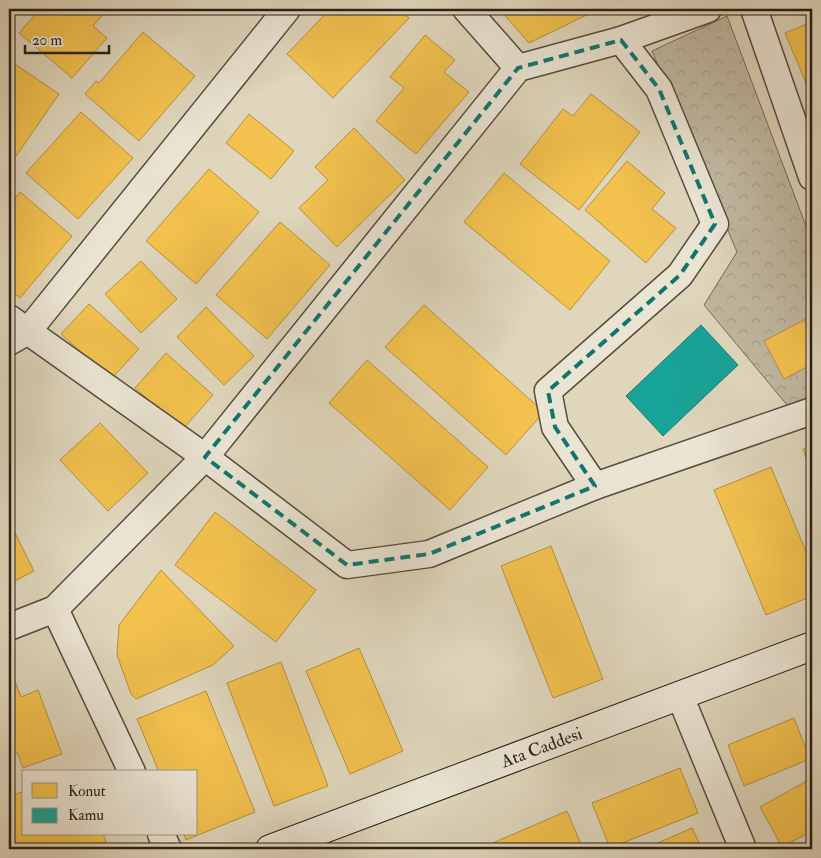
<svg xmlns="http://www.w3.org/2000/svg" width="821" height="858" font-family="'IM FELL Double Pica',serif">
<style>
.park{fill:url(#park-crowns);stroke:#746a5a}
.homes{fill:#f2c14e;stroke:#b5903d}
.public{fill:#17a398;stroke:#1c7b71}
.lines{fill:none;stroke-linecap:round;stroke-linejoin:round}
.street-casing{stroke:#564c3f;stroke-width:29}
.secondary-casing{stroke:#281e15;stroke-width:30}
.street{stroke:#eae4d3;stroke-width:26}
.secondary{stroke:#eae4d3;stroke-width:28}
.marked{fill:none;stroke:#0f766e;stroke-width:4;stroke-dasharray:10 6;stroke-linejoin:round}
.labels{text-anchor:middle;stroke-width:5;stroke-linejoin:round;paint-order:stroke}
.street-label{font-size:18px;fill:#281e15;stroke:#eae4d3}
</style>
<defs>
<pattern id="park-crowns" width="20" height="18" patternUnits="userSpaceOnUse" patternTransform="scale(1.25)"><rect width="20" height="18" fill="#c0b7a0"/><path d="M2 6a3 3 0 1 1 6 0M12 15a3 3 0 1 1 6 0" fill="none" stroke="#a59d89"/></pattern>
</defs>
<rect width="100%" height="100%" fill="#dfd6bc"/>
<filter id="stains"><feTurbulence type="fractalNoise" baseFrequency=".004" numOctaves="4"/><feColorMatrix values="0 0 0 0 .2 0 0 0 0 .09 0 0 0 0 .02 0 0 0 .5 -.17"/></filter>
<radialGradient id="worn" r=".72"><stop offset=".6" stop-color="#630" stop-opacity="0"/><stop offset="1" stop-color="#630" stop-opacity=".3"/></radialGradient>
<path class="park" d="M727,16L812,242V401L792,411L704,305L737,252L652,51Z"/>
<g class="homes">
<path d="M40,9H108L93,26L107,38L72,78L19,33Z"/>
<path d="M330,9H399L409,18L333,98L287,54Z"/>
<path d="M499,9H599L529,43Z"/>
<path d="M812,22V97L785,33Z"/>
<path d="M143,32L195,76L139,141L85,94L96,81L99,83Z"/>
<path d="M425,35L455,60L444,72L469,92L416,154L376,121L404,88L390,77Z"/>
<path d="M9,60L59,94L10,165L9,164Z"/>
<path d="M591,94L640,132L579,210L520,164L563,109L573,116Z"/>
<path d="M81,112L133,158L78,219L26,173Z"/>
<path d="M249,114L294,151L271,179L226,143Z"/>
<path d="M354,128L405,180L337,247L299,208L328,180L315,167Z"/>
<path d="M627,161L665,193L652,209L676,228L646,263L585,210Z"/>
<path d="M209,169L259,212L196,284L146,241Z"/>
<path d="M504,173L610,261L570,310L464,222Z"/>
<path d="M20,192L72,236L20,298L9,289V206Z"/>
<path d="M280,222L330,265L267,339L216,295Z"/>
<path d="M141,261L177,299L141,333L105,294Z"/>
<path d="M89,304L139,349L111,379L61,334Z"/>
<path d="M424,305L544,412L506,455L385,347Z"/>
<path d="M206,307L254,356L224,385L177,337Z"/>
<path d="M804,320L812,337V364L784,379L764,341Z"/>
<path d="M166,353L213,395L182,430L135,388Z"/>
<path d="M367,360L488,467L450,510L329,403Z"/>
<path d="M100,423L148,473L108,511L60,460Z"/>
<path d="M812,446V476L803,449Z"/>
<path d="M771,467L812,566V596L766,615L714,490Z"/>
<path d="M215,512L316,590L276,642L175,565Z"/>
<path d="M9,521L34,571L9,584Z"/>
<path d="M551,546L603,679L553,698L501,566Z"/>
<path d="M161,570L234,646L213,665L136,699L131,694L117,655L119,625Z"/>
<path d="M359,648L403,751L350,774L306,671Z"/>
<path d="M281,662L328,786L274,806L227,683Z"/>
<path d="M15,681L21,697L38,690L62,754L23,768L17,752L9,755V683Z"/>
<path d="M206,691L255,812L186,840L184,834H196V772H159L137,719Z"/>
<path d="M794,718L810,759L744,786L728,745Z"/>
<path d="M680,768L698,813L610,848L592,803Z"/>
<path d="M812,778V831L782,847L760,807Z"/>
<path d="M24,791V834H103L109,849H9V797Z"/>
<path d="M567,811L583,849H479Z"/>
<path d="M692,828L702,849H644Z"/>
</g>
<path class="public" d="M701,325L738,365L663,436L626,396Z"/>
<g class="lines">
<defs>
<g id="street">
<path d="M466,9L518,68"/>
<path d="M754,9L812,177"/>
<path d="M9,318L205,457L347,565L429,554L595,486L812,411"/>
<path d="M9,342L28,331L287,9"/>
<path d="M595,486L555,427L548,391L680,275L715,224L659,89L621,40"/>
<path d="M55,609L132,772"/>
<path d="M9,627L55,609L205,457L518,68L621,40L708,9"/>
<path d="M680,696L743,849"/>
<path d="M161,834L168,849"/>
</g>
<g id="secondary">
<path id="s1" d="M270,849L812,646"/>
</g>
</defs>
<use href="#street" class="street-casing"/>
<use href="#secondary" class="secondary-casing"/>
<use href="#street" class="street"/>
<use href="#secondary" class="secondary"/>
</g>
<path class="marked" d="M621,40L659,89L715,224L680,275L548,391L555,427L595,486L429,554L347,565L205,457L518,68Z"/>
<g class="labels">
<g class="street-label">
<text dy="6" stroke="none"><textPath href="#s1" startOffset="290">Ata Caddesi</textPath></text>
</g>
</g>
<rect width="821" height="858" fill="none" stroke="#dfd6bc" stroke-width="30"/>
<rect x="10" y="10" width="801" height="838" fill="none" stroke="#281e15" stroke-width="2.5"/>
<rect x="15" y="15" width="791" height="828" fill="none" stroke="#281e15"/>
<rect x="22" y="770" width="175" height="65" fill="#eae4d3" stroke="#9c9587"/>
<rect x="32" y="783" width="25" height="15" fill="#f2c14e" stroke="#9c9587"/>
<text x="68" y="796" font-size="15" fill="#281e15">Konut</text>
<rect x="32" y="808" width="25" height="15" fill="#17a398" stroke="#9c9587"/>
<text x="68" y="820" font-size="15" fill="#281e15">Kamu</text>
<path d="M25 45v8h84v-8" fill="none" stroke="#281e15" stroke-width="2.5"/>
<text x="32" y="45" font-size="15" fill="#281e15" stroke="#eae4d3" stroke-width="4" paint-order="stroke">20 m</text>
<rect width="100%" height="100%" filter="url(#stains)"/>
<rect width="100%" height="100%" fill="url(#worn)"/>
</svg>
